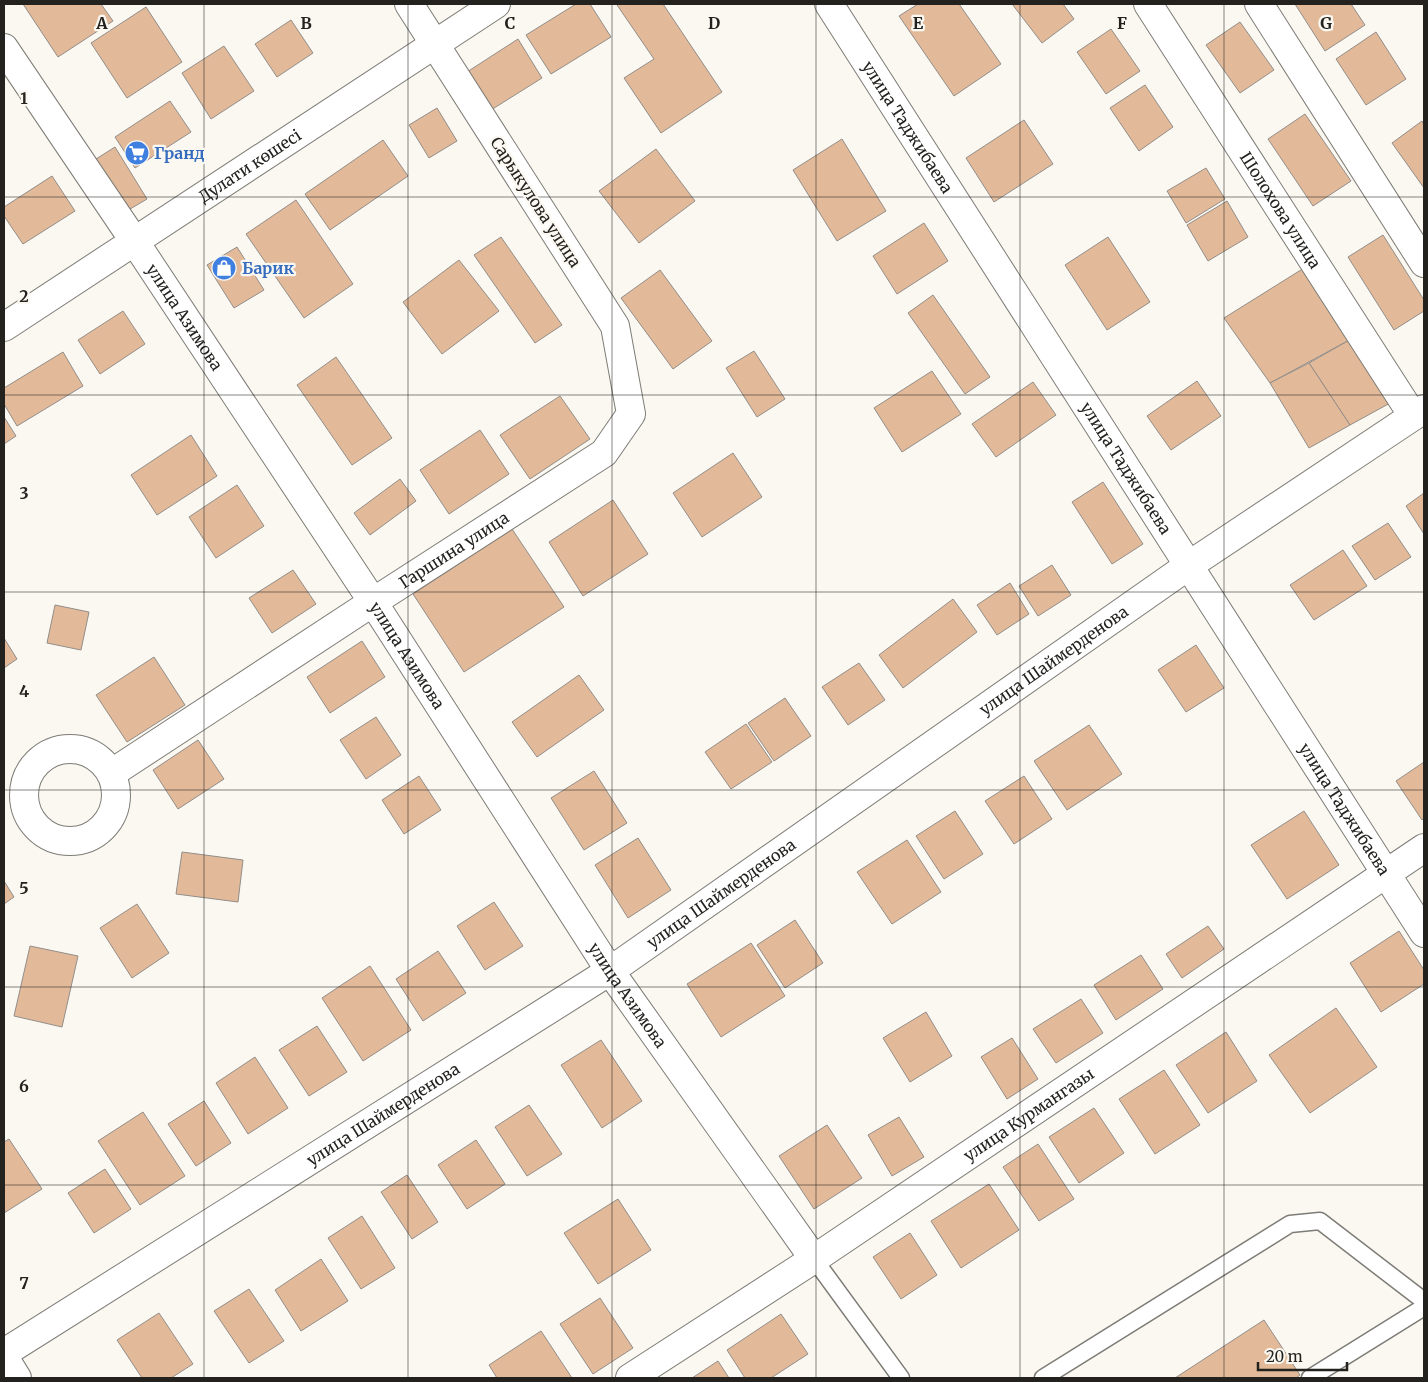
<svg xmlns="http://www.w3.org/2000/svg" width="1428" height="1382" font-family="Merriweather,serif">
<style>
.building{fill:#e2ba99;stroke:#938d89}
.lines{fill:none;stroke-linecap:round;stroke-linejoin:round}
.service-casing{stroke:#7e7c76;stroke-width:19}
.minor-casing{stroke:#7e7c76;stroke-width:30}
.secondary-casing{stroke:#7e7c76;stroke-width:30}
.service{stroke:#fff;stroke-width:16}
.minor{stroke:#fff;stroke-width:28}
.secondary{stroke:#fff;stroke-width:28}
.grid{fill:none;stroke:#23221f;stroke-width:1;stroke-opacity:0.55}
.labels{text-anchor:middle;stroke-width:4.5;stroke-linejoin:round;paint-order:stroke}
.street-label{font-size:16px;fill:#23221f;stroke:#faf8f1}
.shop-label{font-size:16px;font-weight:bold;fill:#366cbe;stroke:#faf8f1;text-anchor:start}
.grid-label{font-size:16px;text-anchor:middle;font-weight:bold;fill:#23221f;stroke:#faf8f1;stroke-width:4.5;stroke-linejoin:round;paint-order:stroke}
</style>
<rect width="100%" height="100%" fill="#faf8f1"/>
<g class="building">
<path d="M23,4H101L113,21L58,57Z"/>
<path d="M576,4H590L611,37L551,74L526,35Z"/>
<path d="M618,4H663L722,92L661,133L624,78L654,59L617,5Z"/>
<path d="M918,4H959L1001,64L954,96L899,16Z"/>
<path d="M1012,4H1063L1074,19L1042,43Z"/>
<path d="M1295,4H1351L1365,25L1325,51Z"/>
<path d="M146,7L182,62L127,98L91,43Z"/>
<path d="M291,20L313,53L277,77L255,44Z"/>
<path d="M1240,22L1274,70L1240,93L1206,45Z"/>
<path d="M1111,29L1140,71L1106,94L1077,52Z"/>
<path d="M1376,32L1406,79L1366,105L1336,59Z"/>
<path d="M518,39L542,78L491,110L467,72Z"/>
<path d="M224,46L254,91L211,119L182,73Z"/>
<path d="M1145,85L1173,127L1139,151L1110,108Z"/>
<path d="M170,101L191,132L135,168L115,137Z"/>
<path d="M437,108L457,141L429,158L409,125Z"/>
<path d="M1305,114L1351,181L1313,206L1268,139Z"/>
<path d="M1024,120L1053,164L994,202L966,158Z"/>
<path d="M1422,121L1424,125V188L1392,143Z"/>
<path d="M842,139L886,211L837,241L793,170Z"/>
<path d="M383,140L408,176L330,230L305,194Z"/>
<path d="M115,147L147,199L120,215L88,164Z"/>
<path d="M656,149L695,201L639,243L599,191Z"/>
<path d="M1206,168L1225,199L1186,223L1167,191Z"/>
<path d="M52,176L75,211L23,244L4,216V207Z"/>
<path d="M296,200L353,284L304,318L246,234Z"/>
<path d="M1227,201L1248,237L1208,261L1187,225Z"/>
<path d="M924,223L948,261L897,294L873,256Z"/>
<path d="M1383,235L1424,300V311L1394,330L1348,257Z"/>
<path d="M501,237L562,325L535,343L474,255Z"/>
<path d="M1108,237L1150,302L1107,330L1065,265Z"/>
<path d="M237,247L264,290L234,308L207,265Z"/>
<path d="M459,260L499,311L442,354L403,302Z"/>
<path d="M1304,268L1353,338L1270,383L1224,318Z"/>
<path d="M660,270L712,341L673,369L621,298Z"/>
<path d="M933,295L990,377L965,394L908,313Z"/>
<path d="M123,311L145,344L100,374L78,340Z"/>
<path d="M1353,338L1392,402L1350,425L1309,363Z"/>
<path d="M754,351L785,399L757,417L726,368Z"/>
<path d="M63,352L83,386L17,426L4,404V388Z"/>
<path d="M336,357L392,438L352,465L297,385Z"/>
<path d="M1309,363L1350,425L1309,448L1270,383Z"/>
<path d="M932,371L961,414L902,452L874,408Z"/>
<path d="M1197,381L1221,416L1171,450L1147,416Z"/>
<path d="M1033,382L1056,415L996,457L972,424Z"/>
<path d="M560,396L590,439L530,479L500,435Z"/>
<path d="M4,417L16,436L4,444Z"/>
<path d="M480,430L509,474L449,514L420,470Z"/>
<path d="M191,435L217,476L157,515L131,475Z"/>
<path d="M733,453L762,497L702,537L673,493Z"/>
<path d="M400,479L416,501L370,535L354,513Z"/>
<path d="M1103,482L1143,544L1112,564L1072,502Z"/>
<path d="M237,485L264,526L216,558L189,517Z"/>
<path d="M1424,493V534L1406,506Z"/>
<path d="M613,500L648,554L583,596L549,542Z"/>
<path d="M1388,523L1411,557L1375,580L1352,546Z"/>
<path d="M512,529L564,607L464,672L413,594Z"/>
<path d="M1343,550L1367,586L1314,620L1290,585Z"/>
<path d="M1052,565L1071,595L1038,616L1019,586Z"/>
<path d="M293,570L316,604L272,633L249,598Z"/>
<path d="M1010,583L1029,614L997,635L977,605Z"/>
<path d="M953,599L977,632L903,688L879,655Z"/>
<path d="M55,605L89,612L81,650L47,643Z"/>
<path d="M4,638L17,659L4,668Z"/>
<path d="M362,641L385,677L330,713L307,677Z"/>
<path d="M1196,645L1224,688L1186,712L1158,670Z"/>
<path d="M154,657L185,705L127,742L96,695Z"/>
<path d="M859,663L885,700L848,725L822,687Z"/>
<path d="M579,675L604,710L537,757L512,722Z"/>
<path d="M785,698L811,736L774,761L748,723Z"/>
<path d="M376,717L401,755L366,779L340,740Z"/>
<path d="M746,724L772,762L731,789L705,752Z"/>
<path d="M1089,725L1122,774L1067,810L1034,761Z"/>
<path d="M198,740L224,779L178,809L153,770Z"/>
<path d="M1424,762V818L1422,820L1396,781Z"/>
<path d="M594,771L627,823L584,850L551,798Z"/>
<path d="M419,776L441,810L404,834L382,800Z"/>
<path d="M1024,776L1052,819L1014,844L985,801Z"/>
<path d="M955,811L983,854L944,879L916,836Z"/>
<path d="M1304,811L1339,865L1287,899L1251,845Z"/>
<path d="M638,838L671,890L628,918L595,865Z"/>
<path d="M907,840L941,892L892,924L857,872Z"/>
<path d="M182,852L243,860L238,902L176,894Z"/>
<path d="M4,881L14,897L4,904Z"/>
<path d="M494,902L523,946L485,970L457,926Z"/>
<path d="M137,904L169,953L132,978L100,928Z"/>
<path d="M795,920L823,963L785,988L757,945Z"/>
<path d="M1208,926L1224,949L1182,978L1166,954Z"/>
<path d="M1399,931L1424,970V984L1381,1012L1350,963Z"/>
<path d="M751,943L785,996L721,1037L687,984Z"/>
<path d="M30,946L78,956L62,1027L14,1016Z"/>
<path d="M438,951L466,993L423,1021L396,979Z"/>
<path d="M1141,955L1163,989L1116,1020L1094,985Z"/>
<path d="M370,966L411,1030L363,1061L322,998Z"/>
<path d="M1081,999L1103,1033L1056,1063L1033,1029Z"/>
<path d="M1336,1008L1377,1067L1310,1113L1269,1055Z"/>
<path d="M926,1012L952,1056L910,1082L883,1038Z"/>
<path d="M317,1026L347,1072L309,1096L279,1050Z"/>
<path d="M1226,1032L1257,1081L1208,1113L1176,1065Z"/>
<path d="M1012,1038L1038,1079L1007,1099L981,1057Z"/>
<path d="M601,1040L642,1101L602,1128L561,1065Z"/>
<path d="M255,1057L288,1108L248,1134L216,1083Z"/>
<path d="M1164,1070L1200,1125L1155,1154L1119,1099Z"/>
<path d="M204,1101L231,1143L196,1166L168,1124Z"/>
<path d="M529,1105L562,1154L527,1176L495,1127Z"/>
<path d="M1094,1108L1124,1153L1079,1183L1049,1137Z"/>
<path d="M143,1112L185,1176L140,1205L98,1141Z"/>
<path d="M899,1117L924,1157L892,1176L868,1135Z"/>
<path d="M827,1125L862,1178L814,1209L779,1156Z"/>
<path d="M9,1139L42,1189L4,1213V1142Z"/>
<path d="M476,1140L505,1184L467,1209L438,1165Z"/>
<path d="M1038,1144L1074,1199L1039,1221L1003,1167Z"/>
<path d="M105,1169L131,1209L94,1233L68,1193Z"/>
<path d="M407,1175L438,1222L412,1239L381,1192Z"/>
<path d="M989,1184L1019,1230L961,1268L931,1221Z"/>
<path d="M618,1199L651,1250L598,1284L564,1233Z"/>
<path d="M362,1216L395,1268L361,1289L328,1238Z"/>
<path d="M910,1233L937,1275L901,1299L873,1257Z"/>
<path d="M321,1259L348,1301L301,1331L275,1290Z"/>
<path d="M249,1289L284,1341L249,1363L214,1311Z"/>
<path d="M600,1298L633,1348L593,1374L560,1324Z"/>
<path d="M159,1313L193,1364L171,1378H142L117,1340Z"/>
<path d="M781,1314L808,1354L771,1378H745L727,1350Z"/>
<path d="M1264,1320L1300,1375L1296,1378H1175Z"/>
<path d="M541,1331L572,1378H497L489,1365Z"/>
<path d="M718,1361L729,1378H692Z"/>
</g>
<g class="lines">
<defs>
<g id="service">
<path d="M814,1259L901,1378"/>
<path d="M1043,1378L1290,1224L1320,1221L1424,1301"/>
<path d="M1310,1378L1424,1307"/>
</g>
<g id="minor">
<path id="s1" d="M829,4L1424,933"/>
<path id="s2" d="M1148,4L1413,416"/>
<path d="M1259,4L1424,263"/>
<path id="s3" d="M4,48L135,242L373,602L610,971L814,1259"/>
<circle cx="70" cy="795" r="46"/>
<path id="s4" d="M112,773L373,602L604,453L631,414L615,326L409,4"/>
<path id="s5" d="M4,1353L610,971L1188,566L1424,409"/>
<path d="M4,1357L17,1378"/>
<path id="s6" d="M630,1378L814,1259L1424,848"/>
</g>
<g id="secondary">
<path id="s7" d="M4,327L496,4"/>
</g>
</defs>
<use href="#service" class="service-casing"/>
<use href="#minor" class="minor-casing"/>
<use href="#secondary" class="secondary-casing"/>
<use href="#service" class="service"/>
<use href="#minor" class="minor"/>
<use href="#secondary" class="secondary"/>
</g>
<path class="grid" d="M204,4V1378M408,4V1378M612,4V1378M816,4V1378M1020,4V1378M1224,4V1378M4,197H1424M4,395H1424M4,592H1424M4,790H1424M4,987H1424M4,1185H1424"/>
<defs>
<symbol id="supermarket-disc" viewBox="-11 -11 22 22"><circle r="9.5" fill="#3f7fe0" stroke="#faf8f1"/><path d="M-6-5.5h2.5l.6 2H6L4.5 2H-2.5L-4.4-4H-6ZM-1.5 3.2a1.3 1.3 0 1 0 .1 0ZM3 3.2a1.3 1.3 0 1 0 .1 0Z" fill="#fff"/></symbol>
<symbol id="shop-disc" viewBox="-11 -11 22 22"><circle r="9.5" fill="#3f7fe0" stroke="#faf8f1"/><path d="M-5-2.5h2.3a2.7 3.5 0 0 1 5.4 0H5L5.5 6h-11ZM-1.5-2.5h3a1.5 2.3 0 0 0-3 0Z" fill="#fff"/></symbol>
</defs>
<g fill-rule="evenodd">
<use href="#supermarket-disc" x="123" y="139" width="28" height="28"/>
<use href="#shop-disc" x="210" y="254" width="28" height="28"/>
</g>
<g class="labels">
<g class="street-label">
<text dy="6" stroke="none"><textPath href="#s1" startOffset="146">улица Таджибаева</textPath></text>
<text dy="6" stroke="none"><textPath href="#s7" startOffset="294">Дулати көшесі</textPath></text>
<text transform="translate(536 202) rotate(57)" y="6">Сарыкулова улица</text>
<text dy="6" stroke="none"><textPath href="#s2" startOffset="245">Шолохова улица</textPath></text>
<text dy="6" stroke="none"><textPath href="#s3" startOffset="324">улица Азимова</textPath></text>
<text dy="6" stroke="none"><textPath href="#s1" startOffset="551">улица Таджибаева</textPath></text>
<text dy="6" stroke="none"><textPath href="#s4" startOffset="408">Гаршина улица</textPath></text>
<text dy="6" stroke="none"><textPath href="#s3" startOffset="729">улица Азимова</textPath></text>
<text dy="6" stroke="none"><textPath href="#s5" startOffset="1258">улица Шаймерденова</textPath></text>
<text dy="6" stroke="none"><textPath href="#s1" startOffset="956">улица Таджибаева</textPath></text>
<text dy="6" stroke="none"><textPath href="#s5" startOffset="852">улица Шаймерденова</textPath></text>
<text dy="6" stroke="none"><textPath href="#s3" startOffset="1134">улица Азимова</textPath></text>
<text dy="6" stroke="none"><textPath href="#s5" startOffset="448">улица Шаймерденова</textPath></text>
<text dy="6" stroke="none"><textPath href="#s6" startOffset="478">улица Курмангазы</textPath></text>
</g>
<g class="shop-label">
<text x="154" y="159">Гранд</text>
<text x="242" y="274">Барик</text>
</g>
</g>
<g class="grid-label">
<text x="102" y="29">A</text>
<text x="306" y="29">B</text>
<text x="510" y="29">C</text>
<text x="714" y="29">D</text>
<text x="918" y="29">E</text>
<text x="1122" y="29">F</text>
<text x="1326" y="29">G</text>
<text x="24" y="104">1</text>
<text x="24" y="302">2</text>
<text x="24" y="499">3</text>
<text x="24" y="697">4</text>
<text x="24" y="894">5</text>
<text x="24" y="1092">6</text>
<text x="24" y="1289">7</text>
</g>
<rect width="1428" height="1382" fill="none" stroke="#23221f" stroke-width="10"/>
<path d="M1258 1362v8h89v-8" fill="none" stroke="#23221f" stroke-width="2.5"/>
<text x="1266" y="1362" font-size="15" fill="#23221f" stroke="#faf8f1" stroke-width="4" paint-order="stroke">20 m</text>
</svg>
